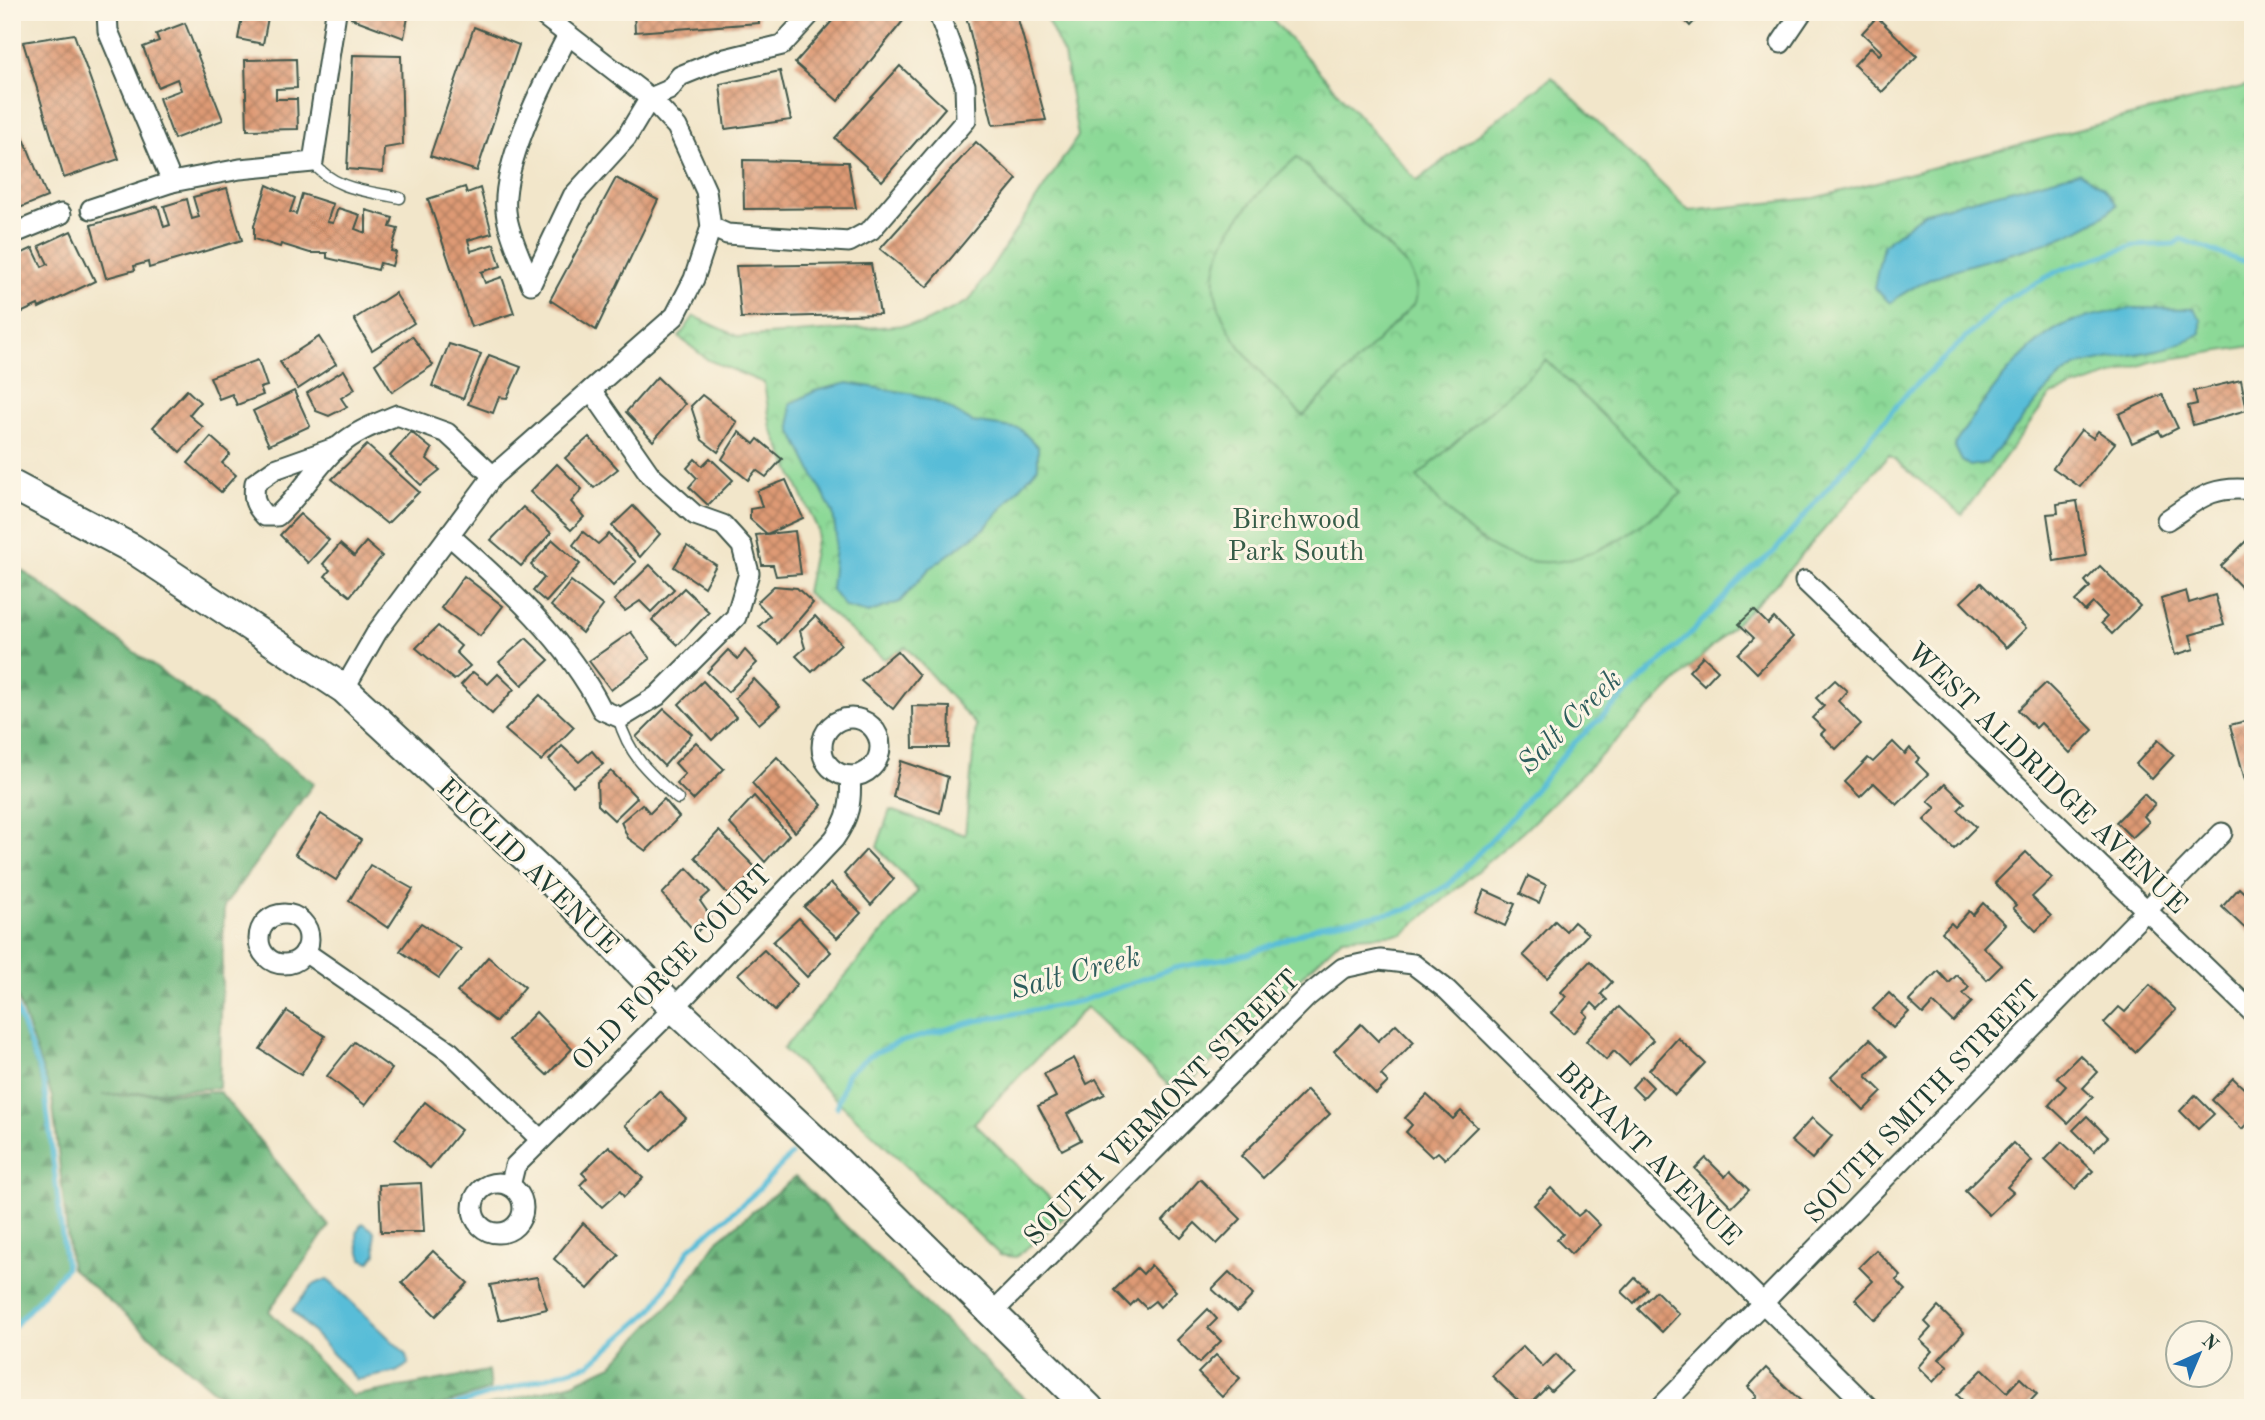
<svg xmlns="http://www.w3.org/2000/svg" width="2265" height="1420" font-family="'Old Standard TT',serif">
<style>
.forest{fill:url(#forest-firs);stroke:#487b5a;stroke-width:2}
.park{fill:url(#park-crowns);stroke:#568b66;stroke-width:2}
.garden{fill:#8cd997;stroke:#568b66;stroke-width:2}
.water{fill:#59bdd8;stroke:#3c7d86;stroke-width:2}
.lines{fill:none;stroke-linecap:round;stroke-linejoin:round}
.stream{stroke:#59bdd8;stroke-width:5}
.building{fill:url(#building-cross-hatch)}
.service-casing{stroke:#3f564a;stroke-width:13}
.minor-casing{stroke:#3f564a;stroke-width:23}
.secondary-casing{stroke:#3f564a;stroke-width:32}
.service{stroke:#fff;stroke-width:10}
.minor{stroke:#fff;stroke-width:19}
.secondary{stroke:#fff;stroke-width:28}
.labels{text-anchor:middle;stroke-width:6;stroke-linejoin:round;paint-order:stroke}
.park-label{font-size:28px;fill:#355c48;stroke:#fcf5e5}
.street-label{font-size:28px;fill:#1f3d34;stroke:#fcf5e5}
.water-label{font-size:30px;font-style:italic;fill:#2e5d5d;stroke:#fcf5e5}
</style>
<defs>
<pattern id="forest-firs" width="22" height="20" patternUnits="userSpaceOnUse" patternTransform="scale(1.75)"><rect width="22" height="20" fill="#71b980"/><path d="M5 1l3.5 6h-7zM16 11l3.5 6h-7z" fill="#5c986a"/></pattern>
<pattern id="park-crowns" width="20" height="18" patternUnits="userSpaceOnUse" patternTransform="scale(1.75)"><rect width="20" height="18" fill="#8cd997"/><path d="M2 6a3 3 0 1 1 6 0M12 15a3 3 0 1 1 6 0" fill="none" stroke="#78bb83"/></pattern>
<pattern id="building-cross-hatch" width="8" height="8" patternUnits="userSpaceOnUse" patternTransform="scale(1.75)"><rect width="8" height="8" fill="#de9a74"/><path d="M0 0l8 8M0 8l8-8" fill="none" stroke="#b37f60"/></pattern>
</defs>
<rect width="100%" height="100%" fill="#fcf5e5"/>
<filter id="ink" filterUnits="userSpaceOnUse"><feTurbulence type="fractalNoise" baseFrequency=".0143" numOctaves="2"/><feDisplacementMap in="SourceGraphic" scale="14" xChannelSelector="R" yChannelSelector="G"/><feConvolveMatrix kernelMatrix="1 2 1 2 8 2 1 2 1" color-interpolation-filters="sRGB"/></filter>
<filter id="wash" filterUnits="userSpaceOnUse"><feTurbulence type="fractalNoise" baseFrequency=".00686" numOctaves="4" result="noise"/><feDisplacementMap in="SourceGraphic" scale="28" xChannelSelector="R" yChannelSelector="G"/><feGaussianBlur stdDeviation="1.57" result="paint"/><feColorMatrix in="noise" values="0 0 0 0 0 0 0 0 0 0 0 0 0 0 0 0 0 1.4 0 .05"/><feComposite in="paint" operator="in"/></filter>
<g filter="url(#wash)">
<rect width="100%" height="100%" fill="#f2e6ca"/>
<g class="forest">
<path d="M12,563L314,783L224,906L219,1088L102,1095L220,1092L329,1226L269,1311L352,1396L488,1371L490,1390L432,1408H234L71,1268L52,1097L12,982Z"/>
<path d="M12,1001L46,1094L66,1268L12,1327Z"/>
<path d="M795,1177L1034,1408H480L573,1383L612,1365L683,1290L718,1240Z"/>
</g>
<path class="park" d="M1043,12H1266L1417,181L1552,77L1689,211L1815,198L2253,84V346L2151,362L2051,395L1962,515L1889,455L1779,581L1525,830L1403,934L1342,938L1178,1094L1086,1007L974,1123L1067,1215L1016,1257L1000,1255L783,1049L918,891L877,847L890,810L965,835L976,725L906,647L884,659L806,592L818,530L771,428L764,383L708,360L679,337L694,316L739,337L922,324L969,301L1078,136L1064,55Z"/>
<g class="garden">
<path d="M1297,157L1407,266C1415,278 1419,288 1415,303L1303,416C1196,312 1177,263 1297,157Z"/>
<path d="M1546,360L1682,493C1618,546 1546,597 1469,531C1450,515 1434,495 1417,477Z"/>
</g>
<g class="water">
<path d="M2079,172L2103,187L2117,205C2053,261 1957,250 1890,303L1874,288L1883,245L1925,212Z"/>
<path d="M2133,308L2194,309L2201,319V333C2164,356 2119,353 2078,366C2051,376 2008,440 1986,463L1970,466L1962,461L1954,445C1981,405 2026,336 2074,321C2092,315 2113,312 2133,308Z"/>
<path d="M848,383L914,394L944,405L972,422L1020,429L1038,447V467L985,528L929,569L900,602L868,613L845,607L831,589L836,535L833,513L791,430L790,404L815,391Z"/>
<path d="M363,1223L374,1231L376,1254L370,1262L362,1259C359,1247 352,1232 363,1223Z"/>
<path d="M327,1279L405,1353L409,1364L396,1372L357,1380L292,1310L313,1285Z"/>
</g>
<g class="lines">
<g class="stream">
<path d="M12,997L44,1083L66,1268L12,1329"/>
<path d="M837,1107L847,1074L869,1056L897,1043L976,1021L1081,1001L1174,968L1248,954L1322,925L1406,910L1448,885L1507,823L1572,745L1687,637L1747,573L1774,552L1909,391L2008,298L2060,270L2133,246L2174,244L2181,239L2240,261L2253,260"/>
<path d="M213,1408L222,1402L227,1408"/>
<path d="M446,1408L590,1364L653,1309L690,1248L754,1194L791,1155"/>
</g>
</g>
<g id="blocks">
<g class="building">
<path d="M243,12H269L263,44L238,39Z"/>
<path d="M352,12H409L404,38L351,18Z"/>
<path d="M634,12H758L759,23L635,32Z"/>
<path d="M840,12H893L903,21L838,101L795,63Z"/>
<path d="M965,12H1016L1046,120L993,125Z"/>
<path d="M1677,12H1703L1690,26Z"/>
<path d="M1877,17L1917,56L1882,92L1854,65L1871,47L1879,55L1882,52L1862,33Z"/>
<path d="M185,23L223,120L174,139L159,98L181,90L177,79L158,87L143,47L159,41L156,34Z"/>
<path d="M474,27L519,45L477,171L430,156Z"/>
<path d="M74,34L119,159L64,178L23,42Z"/>
<path d="M353,55L401,56L403,145L384,148L383,172L347,169Z"/>
<path d="M296,59L297,88L276,89V99H297L298,129L247,130L245,60Z"/>
<path d="M900,66L945,108L882,181L835,138Z"/>
<path d="M780,71L791,120L725,129L720,84Z"/>
<path d="M12,108L47,197L12,211Z"/>
<path d="M976,142L1017,179L927,287L880,249Z"/>
<path d="M743,160L848,162L856,208L744,209Z"/>
<path d="M616,178L658,200L596,330L550,300Z"/>
<path d="M267,185L295,198L290,212L296,214L302,194L333,204L327,222L333,223L338,208L360,215L355,229L366,233V210L393,218L390,227L398,229L391,251L396,252L392,266L380,263L378,270L327,258V253H310L281,244L280,247L254,239V226Z"/>
<path d="M465,187L467,193L480,188L492,233L468,240L471,251L494,244L501,266L481,272L485,283L502,277L514,313L471,327L428,199Z"/>
<path d="M227,188L242,240L149,268L148,262L134,266L135,270L106,278L91,225L158,206L164,227L170,225L164,206L187,199L192,219L199,217L193,197Z"/>
<path d="M71,231L95,281L39,308L38,305L12,317V275L14,279L21,276L12,258L33,248L42,267L48,264L39,246Z"/>
<path d="M871,264L880,314L741,318L736,266Z"/>
<path d="M395,293L414,323L372,350L354,319Z"/>
<path d="M412,336L433,365L392,392L375,364Z"/>
<path d="M319,337L336,364L298,389L280,362Z"/>
<path d="M449,344L481,354L463,399L432,386Z"/>
<path d="M489,355L521,367L507,398L499,397L493,413L468,404Z"/>
<path d="M258,360L267,386L260,388L263,395L237,405L232,394L219,399L210,377Z"/>
<path d="M344,370L355,389L341,398L347,407L329,416L316,411L307,393Z"/>
<path d="M657,377L685,404L653,441L626,412Z"/>
<path d="M2241,380L2247,410L2193,425L2188,406L2197,404L2194,391Z"/>
<path d="M187,390L200,402L189,415L203,427L180,452L153,427Z"/>
<path d="M294,391L310,426L269,445L253,411Z"/>
<path d="M2162,394L2178,428L2162,436L2159,431L2132,443L2119,414Z"/>
<path d="M702,395L737,422L718,452L702,440L691,406Z"/>
<path d="M2081,430L2093,438L2098,431L2115,443L2080,487L2053,468Z"/>
<path d="M411,432L432,449L427,459L440,470L421,485L390,456Z"/>
<path d="M739,432L754,444L758,439L782,459L766,477L756,470L748,480L722,459Z"/>
<path d="M211,437L230,454L222,463L236,475L221,492L188,463Z"/>
<path d="M589,437L618,469L594,488L565,458Z"/>
<path d="M367,445L419,492L387,524L332,479Z"/>
<path d="M710,458L733,480L708,505L689,487L697,478L687,468L695,459L702,466Z"/>
<path d="M557,464L582,489L571,502L584,517L571,530L530,492Z"/>
<path d="M786,480L803,518L767,534L750,519V509L762,507L757,491Z"/>
<path d="M2077,501L2086,556L2054,561L2047,514L2058,513L2057,504Z"/>
<path d="M633,506L660,534L640,557L612,526Z"/>
<path d="M523,507L551,533L521,566L491,540Z"/>
<path d="M300,514L329,540L308,563L280,535Z"/>
<path d="M795,531L801,574L776,576L773,565H762L756,535Z"/>
<path d="M583,532L598,544L609,534L636,562L613,586L573,545Z"/>
<path d="M2253,534V580L2243,589L2221,566Z"/>
<path d="M553,540L580,564L546,602L533,591L544,578L531,565Z"/>
<path d="M366,542L382,556L350,596L325,576L330,570L323,564L340,544L354,556Z"/>
<path d="M687,546L716,565L704,587L674,567Z"/>
<path d="M650,565L674,589L651,612L640,601L625,611L614,600Z"/>
<path d="M2100,566L2140,606L2112,634L2101,623L2107,617L2093,603L2085,611L2075,601L2090,587L2085,581Z"/>
<path d="M464,576L503,606L480,636L441,608Z"/>
<path d="M571,581L603,606L582,633L551,606Z"/>
<path d="M1981,583L2026,628L2006,648L1961,602Z"/>
<path d="M774,586L797,588L813,603L778,644L759,626L770,616L757,602Z"/>
<path d="M684,588L709,612L678,645L652,620Z"/>
<path d="M2186,591L2189,603L2215,595L2224,625L2190,635L2194,649L2175,655L2161,599Z"/>
<path d="M1754,610L1768,624L1774,618L1793,637L1757,673L1738,654L1754,638L1739,624Z"/>
<path d="M815,616L841,644L812,672L796,656L805,648L800,631Z"/>
<path d="M438,626L461,646L456,652L470,666L454,680L416,648Z"/>
<path d="M631,632L650,659L611,690L589,661Z"/>
<path d="M526,638L549,660L522,685L499,662Z"/>
<path d="M728,650L738,659L745,650L757,663L728,692L707,672Z"/>
<path d="M897,651L919,675L893,709L861,681Z"/>
<path d="M1703,656L1718,670L1704,685L1689,671Z"/>
<path d="M473,672L488,684L498,674L514,689L492,714L461,685Z"/>
<path d="M754,679L780,706L759,724L735,698Z"/>
<path d="M1835,680L1847,691L1838,701L1861,724L1836,749L1821,734L1825,730L1812,718L1824,706L1816,698Z"/>
<path d="M703,681L736,717L712,740L679,704Z"/>
<path d="M2046,683L2093,730L2070,753L2041,723L2036,728L2018,710Z"/>
<path d="M540,695L574,727L541,761L505,730Z"/>
<path d="M912,706L950,707L949,748H913Z"/>
<path d="M664,709L692,734L664,766L636,737Z"/>
<path d="M2253,719V778L2245,780L2230,725Z"/>
<path d="M2158,740L2174,755L2152,779L2136,764Z"/>
<path d="M696,742L724,769L693,800L676,783L685,774L675,763Z"/>
<path d="M1893,742L1905,754L1910,748L1920,758L1916,762L1928,774L1897,805L1874,783L1860,797L1845,782L1868,758L1873,762Z"/>
<path d="M562,746L579,762L592,751L603,764L573,786L549,760Z"/>
<path d="M777,757L822,805L795,832L752,783Z"/>
<path d="M901,761L948,777L940,813L893,797Z"/>
<path d="M611,771L637,798L614,820L598,805L597,783Z"/>
<path d="M1945,784L1965,803L1958,810L1976,827L1954,849L1924,820L1936,808L1928,801Z"/>
<path d="M2144,794L2155,805L2144,816L2149,822L2132,838L2116,822Z"/>
<path d="M754,796L789,835L765,862L729,823Z"/>
<path d="M664,799L679,817L646,851L628,838L621,822L642,804L650,813Z"/>
<path d="M321,814L361,840L336,880L295,854Z"/>
<path d="M719,831L756,868L731,898L695,857Z"/>
<path d="M866,850L894,879L871,905L844,874Z"/>
<path d="M2026,852L2052,878L2032,897L2051,916L2036,931L2013,908L2016,905L1995,883Z"/>
<path d="M370,865L413,889L388,928L349,901Z"/>
<path d="M687,868L710,892L700,901L711,917L696,933L662,894Z"/>
<path d="M1528,876L1546,885L1539,903L1520,894Z"/>
<path d="M831,883L861,913L837,938L804,907Z"/>
<path d="M2239,888L2253,901V936L2222,907Z"/>
<path d="M1484,890L1515,904L1505,926L1475,912Z"/>
<path d="M1983,903L2005,924L1983,947L2002,965L1987,980L1942,932L1951,923L1955,927L1969,911L1973,915Z"/>
<path d="M799,918L831,952L807,977L773,942Z"/>
<path d="M1555,921L1566,931L1574,922L1588,934L1547,978L1523,955Z"/>
<path d="M421,923L461,949L439,978L400,951Z"/>
<path d="M764,950L797,984L775,1011L738,974Z"/>
<path d="M488,957L525,987L496,1022L457,992Z"/>
<path d="M1590,961L1612,982L1601,994L1607,1000L1598,1009L1592,1003L1584,1012L1588,1016L1573,1033L1551,1013L1566,997L1561,992Z"/>
<path d="M1938,971L1949,983L1957,975L1969,987L1963,994L1972,1002L1953,1022L1933,1003L1923,1014L1909,1001Z"/>
<path d="M2150,985L2176,1010L2135,1052L2104,1023L2119,1007L2125,1012Z"/>
<path d="M1889,993L1909,1012L1893,1028L1873,1009Z"/>
<path d="M1619,1007L1653,1040L1629,1065L1614,1051L1606,1060L1586,1041Z"/>
<path d="M287,1011L325,1036L301,1075L260,1049Z"/>
<path d="M536,1012L572,1049L547,1075L509,1040Z"/>
<path d="M1361,1024L1378,1041L1396,1024L1414,1042L1381,1075L1388,1082L1376,1094L1334,1051Z"/>
<path d="M1678,1038L1705,1063L1675,1095L1649,1070Z"/>
<path d="M1870,1039L1887,1056L1866,1076L1882,1092L1864,1110L1831,1077Z"/>
<path d="M354,1042L392,1069L365,1105L327,1076Z"/>
<path d="M2080,1055L2098,1072L2083,1088L2093,1097L2068,1123L2049,1105L2066,1086L2057,1078Z"/>
<path d="M1074,1058L1087,1084L1096,1079L1105,1094L1067,1114L1081,1140L1062,1150L1038,1106L1056,1097L1044,1074Z"/>
<path d="M1642,1076L1653,1087L1643,1098L1632,1087Z"/>
<path d="M2233,1078L2253,1097L2249,1108L2253,1117L2242,1129L2212,1100Z"/>
<path d="M1307,1090L1330,1114L1263,1178L1241,1156Z"/>
<path d="M659,1091L686,1118L651,1151L625,1125Z"/>
<path d="M1427,1095L1453,1119L1461,1111L1477,1127L1445,1159L1438,1152L1432,1157L1406,1132L1412,1125L1405,1118Z"/>
<path d="M2195,1095L2214,1114L2198,1129L2180,1111Z"/>
<path d="M425,1102L461,1130L430,1168L395,1139Z"/>
<path d="M2087,1116L2108,1137L2094,1151L2073,1130Z"/>
<path d="M1812,1118L1832,1136L1812,1159L1791,1141Z"/>
<path d="M2062,1142L2093,1171L2075,1189L2045,1160Z"/>
<path d="M2013,1143L2032,1161L2007,1187L2013,1192L1989,1215L1965,1191Z"/>
<path d="M609,1146L643,1178L624,1197L620,1191L602,1207L580,1185L587,1178L582,1173Z"/>
<path d="M1706,1158L1725,1177L1730,1171L1749,1190L1732,1207L1695,1169Z"/>
<path d="M1200,1179L1241,1219L1217,1244L1195,1223L1181,1238L1163,1221Z"/>
<path d="M421,1183L424,1232H381L379,1185Z"/>
<path d="M1551,1188L1578,1216L1585,1210L1600,1225L1571,1254L1557,1240L1563,1234L1534,1205Z"/>
<path d="M583,1223L619,1255L588,1289L554,1259Z"/>
<path d="M1876,1250L1901,1276L1896,1280L1906,1290L1875,1320L1855,1299L1873,1281L1859,1267Z"/>
<path d="M433,1251L468,1283L436,1316L402,1283Z"/>
<path d="M1151,1265L1176,1291L1160,1307L1155,1301L1146,1308L1137,1299L1130,1306L1114,1290L1137,1268L1143,1274Z"/>
<path d="M1229,1272L1253,1295L1237,1312L1212,1289Z"/>
<path d="M537,1277L547,1309L499,1320L490,1285Z"/>
<path d="M1635,1278L1647,1289L1634,1303L1622,1292Z"/>
<path d="M1656,1291L1679,1314L1662,1332L1638,1309Z"/>
<path d="M1938,1307L1964,1332L1939,1359L1948,1366L1933,1382L1918,1367L1932,1351L1920,1340L1931,1328L1925,1322Z"/>
<path d="M1208,1309L1217,1319L1208,1328L1221,1341L1199,1363L1177,1340Z"/>
<path d="M1523,1346L1543,1367L1556,1354L1572,1371L1551,1391L1547,1387L1526,1408L1492,1376Z"/>
<path d="M1216,1355L1240,1378L1222,1397L1198,1373Z"/>
<path d="M1766,1368L1802,1402L1797,1408H1746L1757,1396L1748,1387Z"/>
<path d="M1983,1369L2007,1392L2020,1378L2037,1394L2024,1408H1971L1957,1395Z"/>
</g>
</g>
</g>
<g filter="url(#ink)">
<use href="#blocks" fill-opacity="0" stroke="#3f564a" stroke-width="2"/>
<g class="lines">
<defs>
<g id="service">
<path d="M313,162C333,190 369,191 400,198"/>
<path d="M618,717C629,756 649,773 678,799"/>
</g>
<g id="minor">
<path d="M107,12L108,31L172,182L240,169L313,162L336,12"/>
<path d="M568,35C546,78 497,170 507,218C511,240 523,263 531,284L573,196L626,138L650,98L669,90L680,76L717,61L782,45L812,12"/>
<path d="M1781,43L1802,12"/>
<path d="M91,209L172,182"/>
<path d="M711,227L727,234L849,242L871,230L966,120L965,85L938,12"/>
<path d="M12,234L61,214"/>
<path d="M337,447L275,469L255,483C253,499 254,504 265,516H277C301,495 317,465 339,446C356,431 376,424 397,415L447,433L493,476"/>
<path d="M2167,520C2200,498 2212,485 2253,490"/>
<path d="M450,536C508,587 567,641 602,710L621,718L657,696L736,617L749,573L742,546L723,525L695,515L651,476L591,390"/>
<path d="M1805,581L2253,1013"/>
<path d="M344,689L377,632L493,476L675,316L694,279L711,227L706,191L677,127L650,98L539,12"/>
<circle cx="851" cy="747" r="29"/>
<circle cx="284" cy="939" r="25"/>
<path d="M305,952L450,1052L540,1139"/>
<circle cx="498" cy="1208" r="25"/>
<path d="M510,1186L515,1166L674,1008L834,839C849,818 852,802 850,776"/>
<path d="M992,1313L1308,996L1343,968L1380,960L1413,964L1447,990L1869,1408"/>
<path d="M1660,1408L2222,833"/>
</g>
<path id="secondary" d="M12,485L133,549L344,689L550,880L674,1008L835,1159L1089,1408"/>
</defs>
<use href="#service" class="service-casing"/>
<use href="#minor" class="minor-casing"/>
<use href="#secondary" class="secondary-casing"/>
<use href="#service" class="service"/>
<use href="#minor" class="minor"/>
<use href="#secondary" class="secondary"/>
</g>
</g>
<g class="labels">
<g class="park-label">
<text x="1296" y="528">Birchwood<tspan x="1296" dy="32">Park South</tspan></text>
</g>
<g class="street-label">
<text transform="translate(2048 777) rotate(44)" y="10">WEST ALDRIDGE AVENUE</text>
<text transform="translate(529 865) rotate(44)" y="10">EUCLID AVENUE</text>
<text transform="translate(671 967) rotate(-46)" y="10">OLD FORGE COURT</text>
<text transform="translate(1921 1101) rotate(-46)" y="10">SOUTH SMITH STREET</text>
<text transform="translate(1161 1107) rotate(-45)" y="10">SOUTH VERMONT STREET</text>
<text transform="translate(1650 1153) rotate(45)" y="10">BRYANT AVENUE</text>
</g>
<g class="water-label">
<text transform="translate(1569 721) rotate(-45)" y="10">Salt Creek</text>
<text transform="translate(1075 972) rotate(-15)" y="10">Salt Creek</text>
</g>
</g>
<rect width="2265" height="1420" fill="none" stroke="#fcf5e5" stroke-width="42"/>
<g transform="translate(2199 1354) rotate(44)"><circle r="33" fill="#fcf5e5" stroke="#a4ab9e" stroke-width="2"/>
<path d="M0-5L12 26L0 18L-12 26Z" fill="#1f6fb2"/>
<text y="-10" font-size="19" font-weight="bold" text-anchor="middle" fill="#1f3d34">N</text>
</g>
</svg>
